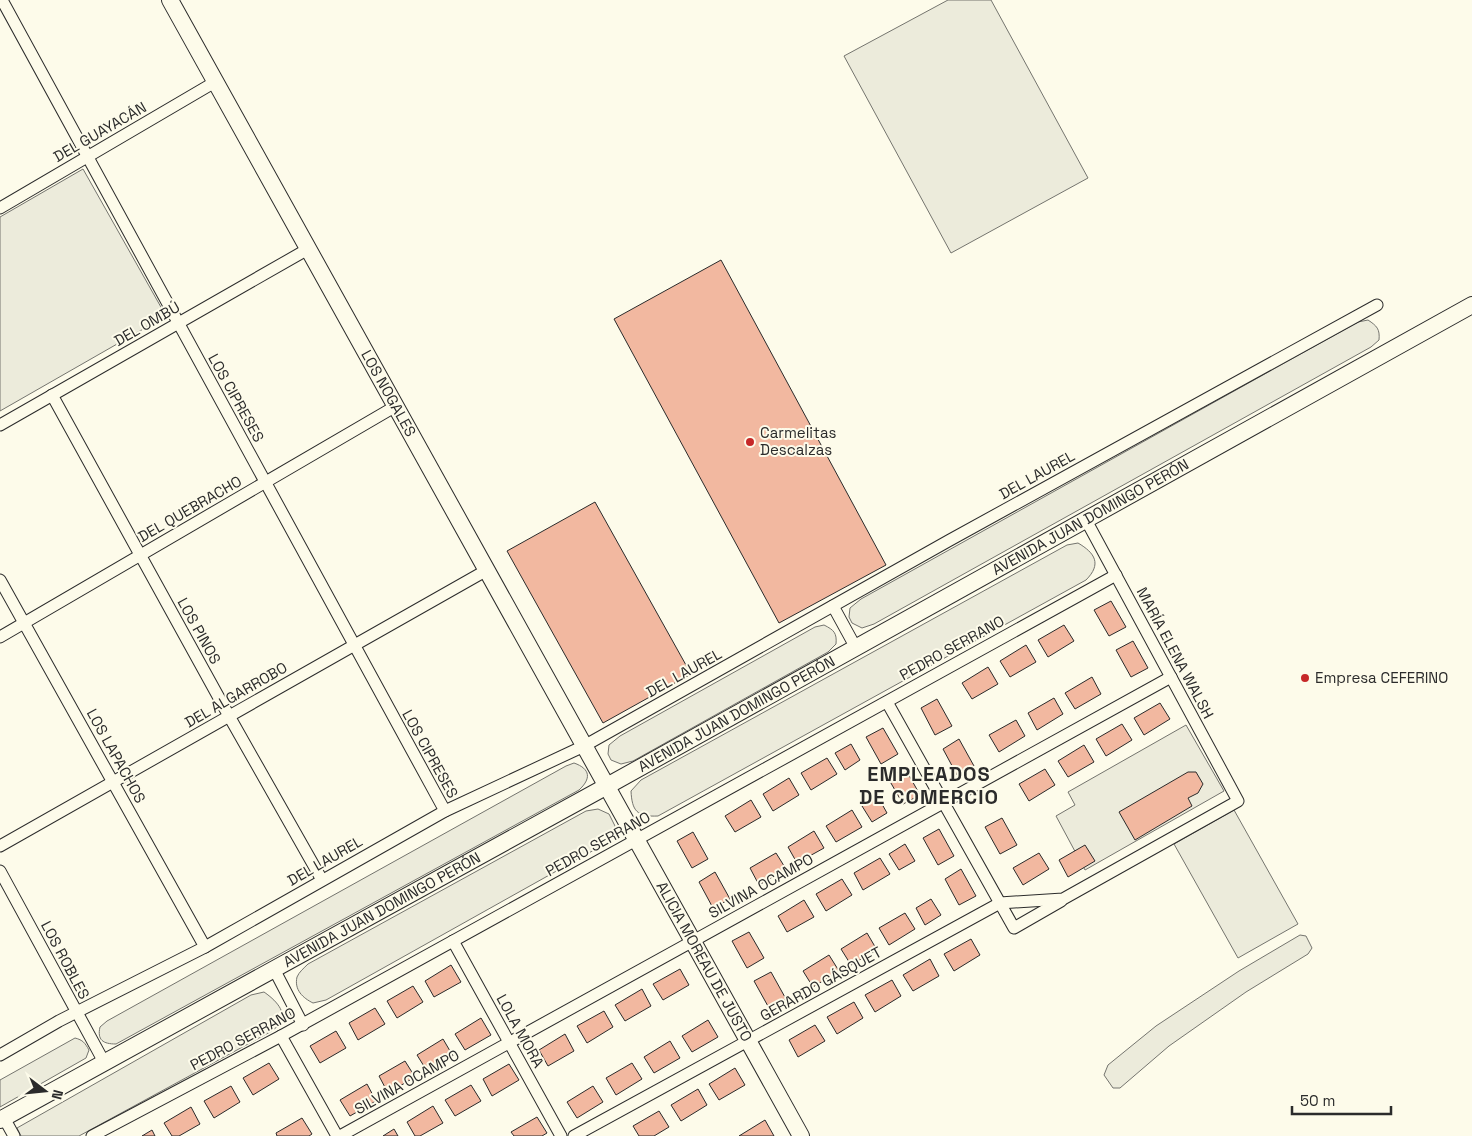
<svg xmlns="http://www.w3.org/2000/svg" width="1472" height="1136" font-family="'Space Grotesk',sans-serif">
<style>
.green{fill:#ecebdb;stroke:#74746e}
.building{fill:#f2b8a0;stroke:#2b2b2b}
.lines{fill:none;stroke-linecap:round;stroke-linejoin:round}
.street-casing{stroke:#2b2b2b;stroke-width:13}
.secondary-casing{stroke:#2b2b2b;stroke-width:18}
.street{stroke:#fdfbea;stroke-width:11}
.secondary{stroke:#fdfbea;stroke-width:16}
.poi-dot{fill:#c62828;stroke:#fdfbea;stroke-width:2}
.labels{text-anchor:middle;stroke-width:4;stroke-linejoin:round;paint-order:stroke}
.street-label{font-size:15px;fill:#2b2b2b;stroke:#fdfbea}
.poi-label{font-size:15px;fill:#2b2b2b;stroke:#fdfbea;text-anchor:start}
.district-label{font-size:20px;font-weight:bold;letter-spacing:1px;fill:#2b2b2b;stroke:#fdfbea}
</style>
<rect width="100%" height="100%" fill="#fdfbea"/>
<g class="green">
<path d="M948,0H991L1088,178L951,253L844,56Z"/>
<path d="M83,169L166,316L0,411V217Z"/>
<path d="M1368,320C1377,326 1380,329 1379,340L1371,347L874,624L862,628L852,623L849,617L850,608L861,599L1358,322Z"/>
<path d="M1078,543C1095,553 1102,564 1086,580L658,816C637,817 632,811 631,791L641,780L1067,545Z"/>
<path d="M824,625C834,630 837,633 836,644L828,652L633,761L621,764L611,760L608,754L609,745L620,736L815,627Z"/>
<path d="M1186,725L1224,791L1085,870L1056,816L1075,805L1068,792Z"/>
<path d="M574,763C591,769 591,779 579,790L116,1044C103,1044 97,1040 100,1027L107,1021L566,766Z"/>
<path d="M598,809L609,814L615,826L612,838L603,845L326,1000L313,1003C303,998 294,990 297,977C299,972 304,968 308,964L586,811Z"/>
<path d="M1234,810L1298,924L1238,958L1174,844Z"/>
<path d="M1300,935L1306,936L1312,948L1308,954L1246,992L1169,1046L1120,1088H1113L1104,1075L1108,1065L1156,1026L1239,971Z"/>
<path d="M264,992C274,999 289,1012 279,1025C277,1027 273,1030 270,1032L79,1136H21L17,1128L251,995Z"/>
<path d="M75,1038C83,1040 85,1043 89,1050L86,1058L0,1107V1080Z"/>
</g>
<g class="building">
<path d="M721,260L886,565L779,623L614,319Z"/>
<path d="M595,502L691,674L603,723L507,551Z"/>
<path d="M1111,601L1126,627L1109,636L1094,610Z"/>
<path d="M1064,625L1074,641L1048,657L1038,640Z"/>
<path d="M1133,641L1148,668L1131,677L1116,650Z"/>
<path d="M1026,645L1036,662L1010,677L1000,661Z"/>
<path d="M988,667L998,684L972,699L962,683Z"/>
<path d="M1092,677L1101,694L1075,709L1065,693Z"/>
<path d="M1054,698L1063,714L1037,730L1028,713Z"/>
<path d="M937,699L952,726L935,735L921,708Z"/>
<path d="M1160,703L1170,719L1144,735L1134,718Z"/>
<path d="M1016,720L1025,736L999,752L989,735Z"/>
<path d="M1122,724L1132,740L1106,756L1096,739Z"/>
<path d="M883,728L898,754L881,764L866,737Z"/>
<path d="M959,739L974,766L957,775L943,749Z"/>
<path d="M851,744L860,760L845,770L835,753Z"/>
<path d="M1084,745L1094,762L1068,777L1058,761Z"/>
<path d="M827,758L837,774L811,790L801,773Z"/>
<path d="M905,768L920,795L903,804L888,778Z"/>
<path d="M1045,769L1055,785L1029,801L1019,784Z"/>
<path d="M1188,772H1196L1203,784L1198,793L1188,798L1192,806L1135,840L1119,812Z"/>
<path d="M789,778L799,795L773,811L763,794Z"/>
<path d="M878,797L887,813L872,822L862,806Z"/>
<path d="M751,800L761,817L735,832L725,816Z"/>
<path d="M852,810L862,827L836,842L826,826Z"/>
<path d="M1002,818L1017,845L1000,854L985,827Z"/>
<path d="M939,829L954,856L938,865L923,838Z"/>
<path d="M814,831L824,848L797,863L788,847Z"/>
<path d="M693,832L708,859L692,868L677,841Z"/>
<path d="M905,844L915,861L899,870L889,854Z"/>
<path d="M1085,845L1095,861L1068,877L1059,860Z"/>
<path d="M776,853L786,869L759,885L750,868Z"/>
<path d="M1039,853L1049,869L1023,885L1013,868Z"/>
<path d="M880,858L890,874L863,890L854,873Z"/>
<path d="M961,869L976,896L959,905L945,879Z"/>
<path d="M715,872L730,899L713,908L699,882Z"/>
<path d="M842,879L852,895L826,911L816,894Z"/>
<path d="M931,899L941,915L925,925L916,908Z"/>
<path d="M804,900L814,917L787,932L778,916Z"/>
<path d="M905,913L915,929L889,945L879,928Z"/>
<path d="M749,932L764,958L747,968L732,941Z"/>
<path d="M867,933L877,950L851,965L841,949Z"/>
<path d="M971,939L980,955L954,971L944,954Z"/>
<path d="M829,955L839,971L813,987L803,971Z"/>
<path d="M930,959L939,976L913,991L903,975Z"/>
<path d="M451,965L461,982L434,997L425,981Z"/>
<path d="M680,969L689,985L663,1000L653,984Z"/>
<path d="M771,972L786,999L769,1008L754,981Z"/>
<path d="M892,980L901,996L875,1012L865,995Z"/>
<path d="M413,986L423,1002L397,1018L387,1001Z"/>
<path d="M642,989L651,1006L625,1021L615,1005Z"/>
<path d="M854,1002L863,1018L837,1034L827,1017Z"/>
<path d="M375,1008L385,1024L358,1040L349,1023Z"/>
<path d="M604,1011L613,1027L587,1043L577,1026Z"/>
<path d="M481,1018L491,1035L465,1050L455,1034Z"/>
<path d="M708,1020L718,1037L692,1052L682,1036Z"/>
<path d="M815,1025L825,1041L798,1057L789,1040Z"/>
<path d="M336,1031L346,1048L320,1063L310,1046Z"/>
<path d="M565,1034L574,1051L548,1066L539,1050Z"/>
<path d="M443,1039L453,1056L427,1071L417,1055Z"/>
<path d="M670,1041L680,1058L654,1073L644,1057Z"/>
<path d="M405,1061L415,1077L388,1093L379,1076Z"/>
<path d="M269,1063L279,1079L253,1095L243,1078Z"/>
<path d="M632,1063L642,1079L616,1095L606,1078Z"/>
<path d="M509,1064L519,1080L492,1096L483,1079Z"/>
<path d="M735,1068L745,1085L719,1100L709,1084Z"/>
<path d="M367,1084L376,1101L350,1116L340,1100Z"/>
<path d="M471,1085L481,1101L455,1116L445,1100Z"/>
<path d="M231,1086L240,1102L214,1118L204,1101Z"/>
<path d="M593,1086L603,1102L577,1118L567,1102Z"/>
<path d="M698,1089L707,1105L681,1121L671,1105Z"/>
<path d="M433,1106L443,1123L420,1136H415L407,1122Z"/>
<path d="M191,1107L200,1124L179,1136H172L164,1123Z"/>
<path d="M659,1111L669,1127L654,1136H639L633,1126Z"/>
<path d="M537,1117L547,1133L542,1136H514L511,1132Z"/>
<path d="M302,1118L312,1134L309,1136H277L276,1133Z"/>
<path d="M765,1120L774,1136H739Z"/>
<path d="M394,1129L398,1136H383Z"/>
<path d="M152,1130L155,1136H142Z"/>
</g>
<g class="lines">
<defs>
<g id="street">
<path d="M2,0L445,811"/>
<path d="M0,208L215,82"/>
<path d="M52,395L229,716L322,880"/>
<path d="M0,425L308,249"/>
<path d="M0,580L205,947"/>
<path d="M833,606L856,648"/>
<path d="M0,637L396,406"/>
<path d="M887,702L1014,928L1061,901"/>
<path d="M0,846L487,570"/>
<path d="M0,871L104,1062"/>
<path d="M453,941L561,1136"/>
<path d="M274,969L303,1025"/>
<path d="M281,1036L337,1136"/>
<path d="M0,1055L59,1021L205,947L445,811L584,746L950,540L1377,305"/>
<path d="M4,1118L14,1136"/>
<path d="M92,1136L281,1036L1116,575"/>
<path d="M340,1136L1171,677"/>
<path d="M574,1136L1000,903L1063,899L1238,801L1086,520"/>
</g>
<g id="secondary">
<path id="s1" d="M170,0L801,1136"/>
<path id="s2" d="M0,1120L607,786L1472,305"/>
</g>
</defs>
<use href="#street" class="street-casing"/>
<use href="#secondary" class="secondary-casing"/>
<use href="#street" class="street"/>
<use href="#secondary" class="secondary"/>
</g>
<g class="poi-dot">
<circle cx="750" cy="442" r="5"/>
<circle cx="1305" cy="678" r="5"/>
</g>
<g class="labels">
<g class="street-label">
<text transform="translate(100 132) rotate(-30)" y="5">DEL GUAYACÁN</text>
<text transform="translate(147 324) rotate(-30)" y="5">DEL OMBÚ</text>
<text dy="5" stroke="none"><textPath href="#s1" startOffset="450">LOS NOGALES</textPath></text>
<text transform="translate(236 398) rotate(61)" y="5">LOS CIPRESES</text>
<text transform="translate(1037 475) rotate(-29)" y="5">DEL LAUREL</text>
<text transform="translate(190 509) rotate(-30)" y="5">DEL QUEBRACHO</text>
<text dy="5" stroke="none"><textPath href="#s2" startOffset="1246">AVENIDA JUAN DOMINGO PERÓN</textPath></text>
<text transform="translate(199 631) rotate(61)" y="5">LOS PINOS</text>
<text transform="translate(952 648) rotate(-29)" y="5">PEDRO SERRANO</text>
<text transform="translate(1175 653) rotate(62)" y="5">MARÍA ELENA WALSH</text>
<text transform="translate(684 673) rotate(-29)" y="5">DEL LAUREL</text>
<text transform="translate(236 695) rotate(-30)" y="5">DEL ALGARROBO</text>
<text dy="5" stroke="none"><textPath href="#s2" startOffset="841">AVENIDA JUAN DOMINGO PERÓN</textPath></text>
<text transform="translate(430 754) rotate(61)" y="5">LOS CIPRESES</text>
<text transform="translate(116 756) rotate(61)" y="5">LOS LAPACHOS</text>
<text transform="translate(598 844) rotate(-29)" y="5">PEDRO SERRANO</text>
<text transform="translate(325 861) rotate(-30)" y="5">DEL LAUREL</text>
<text transform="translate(761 886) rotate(-29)" y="5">SILVINA OCAMPO</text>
<text dy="5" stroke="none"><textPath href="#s2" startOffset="436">AVENIDA JUAN DOMINGO PERÓN</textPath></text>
<text transform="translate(65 960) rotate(62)" y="5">LOS ROBLES</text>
<text dy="5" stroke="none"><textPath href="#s1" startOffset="1100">ALICIA MOREAU DE JUSTO</textPath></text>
<text transform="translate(821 984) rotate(-29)" y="5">GERARDO GÁSQUET</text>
<text transform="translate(520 1031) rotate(61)" y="5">LOLA MORA</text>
<text transform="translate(243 1039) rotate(-28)" y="5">PEDRO SERRANO</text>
<text transform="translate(407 1082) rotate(-29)" y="5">SILVINA OCAMPO</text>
</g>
<g class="poi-label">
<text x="760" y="438">Carmelitas<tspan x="760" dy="17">Descalzas</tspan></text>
<text x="1315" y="683">Empresa CEFERINO</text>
</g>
<g class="district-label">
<text x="929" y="781">EMPLEADOS<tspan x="929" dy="23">DE COMERCIO</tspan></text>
</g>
</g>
<g transform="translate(45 1091) rotate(106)" stroke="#fdfbea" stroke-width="4" paint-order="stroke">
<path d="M0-4L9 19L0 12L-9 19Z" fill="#2b2b2b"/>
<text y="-8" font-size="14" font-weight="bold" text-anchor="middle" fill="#2b2b2b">N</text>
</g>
<path d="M1292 1106v8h99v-8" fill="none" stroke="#2b2b2b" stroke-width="2.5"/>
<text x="1300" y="1106" font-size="15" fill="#2b2b2b" stroke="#fdfbea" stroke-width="4" paint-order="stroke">50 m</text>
</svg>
